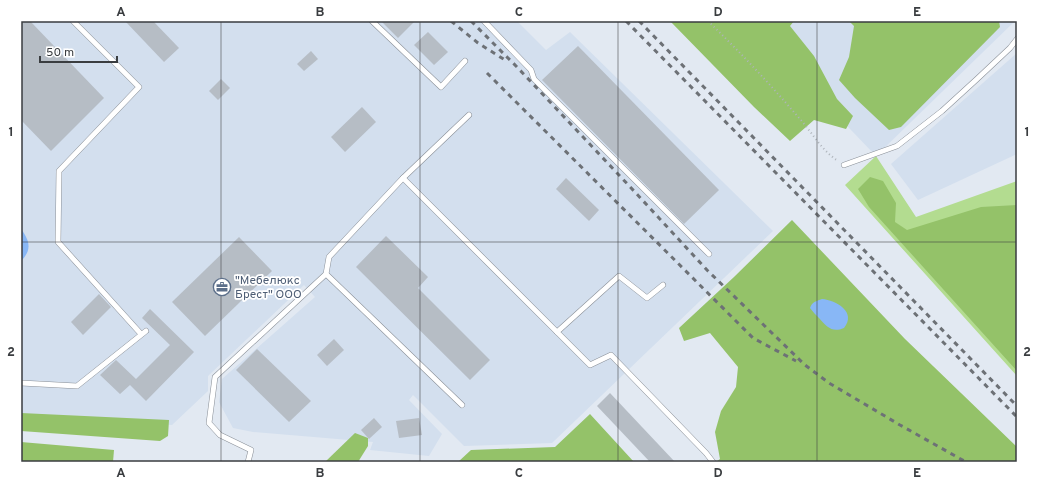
<svg xmlns="http://www.w3.org/2000/svg" width="1038" height="483" font-family="Overpass,sans-serif">
<style>
.built{fill:#d3dfee}
.green{fill:#b3dc90}
.forest{fill:#94c269}
.water{fill:#88b7f6}
.building{fill:#b6bdc5}
.lines{fill:none;stroke-linecap:round;stroke-linejoin:round}
.service-casing{stroke:#8a9098;stroke-width:6}
.path{stroke:#aeb4bb;stroke-width:2;stroke-dasharray:1 3;stroke-linecap:butt}
.service{stroke:#fff;stroke-width:5}
.rail{stroke:#6d7176;stroke-width:3;stroke-dasharray:5 5;stroke-linecap:butt}
.grid{fill:none;stroke:#3a3d40;stroke-width:1;stroke-opacity:0.55}
.labels{text-anchor:middle;stroke-width:3.5;stroke-linejoin:round;paint-order:stroke}
.service-label{font-size:12px;fill:#4e5e75;stroke:#fff;text-anchor:start}
.neatline{fill:none;stroke:#3a3d40;stroke-width:1.5}
.grid-label{font-size:13px;text-anchor:middle;font-weight:bold;fill:#3a3d40}
</style>
<rect width="100%" height="100%" fill="#e2e9f2"/>
<g class="built">
<path d="M21,21H517L546,50L570,32L773,231L552,443L464,446L413,395L409,400L442,434L429,456L370,450L373,442L253,432L233,428L219,402L222,379L315,297L304,285L208,376V391L172,425L21,415Z"/>
<path d="M746,21H1015L876,156Z"/>
<path d="M1017,53V154L918,200L891,164Z"/>
</g>
<path class="green" d="M876,156L916,217L1017,181V376L845,185Z"/>
<g class="forest">
<path d="M670,21H794L790,26L814,56L837,99L853,116L846,129L814,120L790,141L754,107Z"/>
<path d="M849,21H999L1000,27L901,127L889,130L855,98L839,80L849,57L854,26Z"/>
<path d="M870,177L883,181L896,203L895,222L907,230L981,207L1017,205V371L869,207L858,189Z"/>
<path d="M792,220L905,339L1017,447V462H716L720,459L715,432L721,411L736,387L738,367L710,333L684,341L679,328L734,277Z"/>
<path d="M21,413L169,420L168,436L160,441L21,431Z"/>
<path d="M590,414L634,462H458L471,450L555,447Z"/>
<path d="M355,433L368,438V446L358,462H325Z"/>
<path d="M21,442L114,450L113,462H27L21,461Z"/>
</g>
<g class="water">
<path d="M21,229C30,241 32,250 21,261Z"/>
<path d="M822,299C836,300 857,312 844,328C832,333 827,327 819,318C816,315 813,312 810,308C812,302 816,301 822,299Z"/>
</g>
<g class="building">
<path d="M21,21H30L104,98L51,151L21,120Z"/>
<path d="M125,21H153L179,48L164,62Z"/>
<path d="M381,21H415L398,38Z"/>
<path d="M428,32L448,52L434,65L414,45Z"/>
<path d="M578,46L719,190L684,224L542,80Z"/>
<path d="M311,51L318,59L304,71L297,64Z"/>
<path d="M221,79L230,88L218,100L209,91Z"/>
<path d="M362,107L376,122L345,152L331,137Z"/>
<path d="M566,178L599,210L589,221L556,189Z"/>
<path d="M386,236L428,277L418,288L490,360L470,380L356,267Z"/>
<path d="M239,237L272,271L205,336L172,302Z"/>
<path d="M99,294L111,307L83,335L71,322Z"/>
<path d="M150,309L194,352L146,401L130,385L120,394L100,375L116,360L136,379L170,345L142,318Z"/>
<path d="M334,339L344,350L327,366L317,355Z"/>
<path d="M257,349L311,401L289,422L236,370Z"/>
<path d="M610,393L675,462H650L597,406Z"/>
<path d="M374,418L382,427L369,439L361,430Z"/>
<path d="M419,418L422,435L399,438L396,421Z"/>
</g>
<g class="lines">
<defs>
<g id="service">
<path d="M73,21L139,87L59,171L58,242L141,334"/>
<path d="M372,21L441,87L465,61"/>
<path d="M484,21L531,70L534,79L709,254"/>
<path d="M844,165L897,146L942,111L977,79L1010,48L1017,39"/>
<path d="M403,178L469,115"/>
<path d="M663,285L647,298L619,276L557,332L590,365L611,355L706,453L713,462"/>
<path d="M21,383L77,386L146,331"/>
<path d="M462,405L326,274L329,257L403,178L557,332"/>
<path d="M248,462L251,450L220,435L209,423L215,377L326,274"/>
</g>
</defs>
<use href="#service" class="service-casing"/>
<path class="path" d="M708,21C740,52 770,84 799,118C812,132 821,150 838,161"/>
<use href="#service" class="service"/>
<g class="rail">
<path d="M451,21L478,43L505,60"/>
<path d="M471,21L517,67L634,191L707,270L805,365L829,383L900,425L966,462"/>
<path d="M626,21L1017,417"/>
<path d="M639,21L1017,406"/>
<path d="M487,73L753,338L796,361"/>
</g>
</g>
<path class="grid" d="M221,21V462M420,21V462M618,21V462M817,21V462M21,242H1017"/>
<defs>
<symbol id="office-ring" viewBox="-11 -11 22 22"><circle r="9.5" fill="#fff" stroke="#5c6f8a" stroke-width="1.5"/><path d="M-6-3h4V-5.5h4V-3h4V5H-6ZM-1-4.5V-3h2v-1.5ZM-6 0V1H6V0Z" fill="#5c6f8a"/></symbol>
</defs>
<g fill-rule="evenodd">
<use href="#office-ring" x="212" y="277" width="20" height="20"/>
</g>
<g class="labels">
<g class="service-label">
<text x="235" y="284">"Мебелюкс<tspan x="235" dy="14">Брест" ООО</tspan></text>
</g>
</g>
<rect width="1038" height="483" fill="none" stroke="#ffffff" stroke-width="44"/>
<path d="M40 56v6h77v-6" fill="none" stroke="#3a3d40" stroke-width="2"/>
<text x="46" y="56" font-size="12" fill="#3a3d40" stroke="#ffffff" stroke-width="3" paint-order="stroke">50 m</text>
<rect x="22" y="22" width="994" height="439" class="neatline"/>
<g class="grid-label">
<text x="121" y="16">A</text>
<text x="320" y="16">B</text>
<text x="519" y="16">C</text>
<text x="718" y="16">D</text>
<text x="917" y="16">E</text>
<text x="11" y="136">1</text>
<text x="1027" y="136">1</text>
<text x="11" y="356">2</text>
<text x="1027" y="356">2</text>
<text x="121" y="477">A</text>
<text x="320" y="477">B</text>
<text x="519" y="477">C</text>
<text x="718" y="477">D</text>
<text x="917" y="477">E</text>
</g>
</svg>
